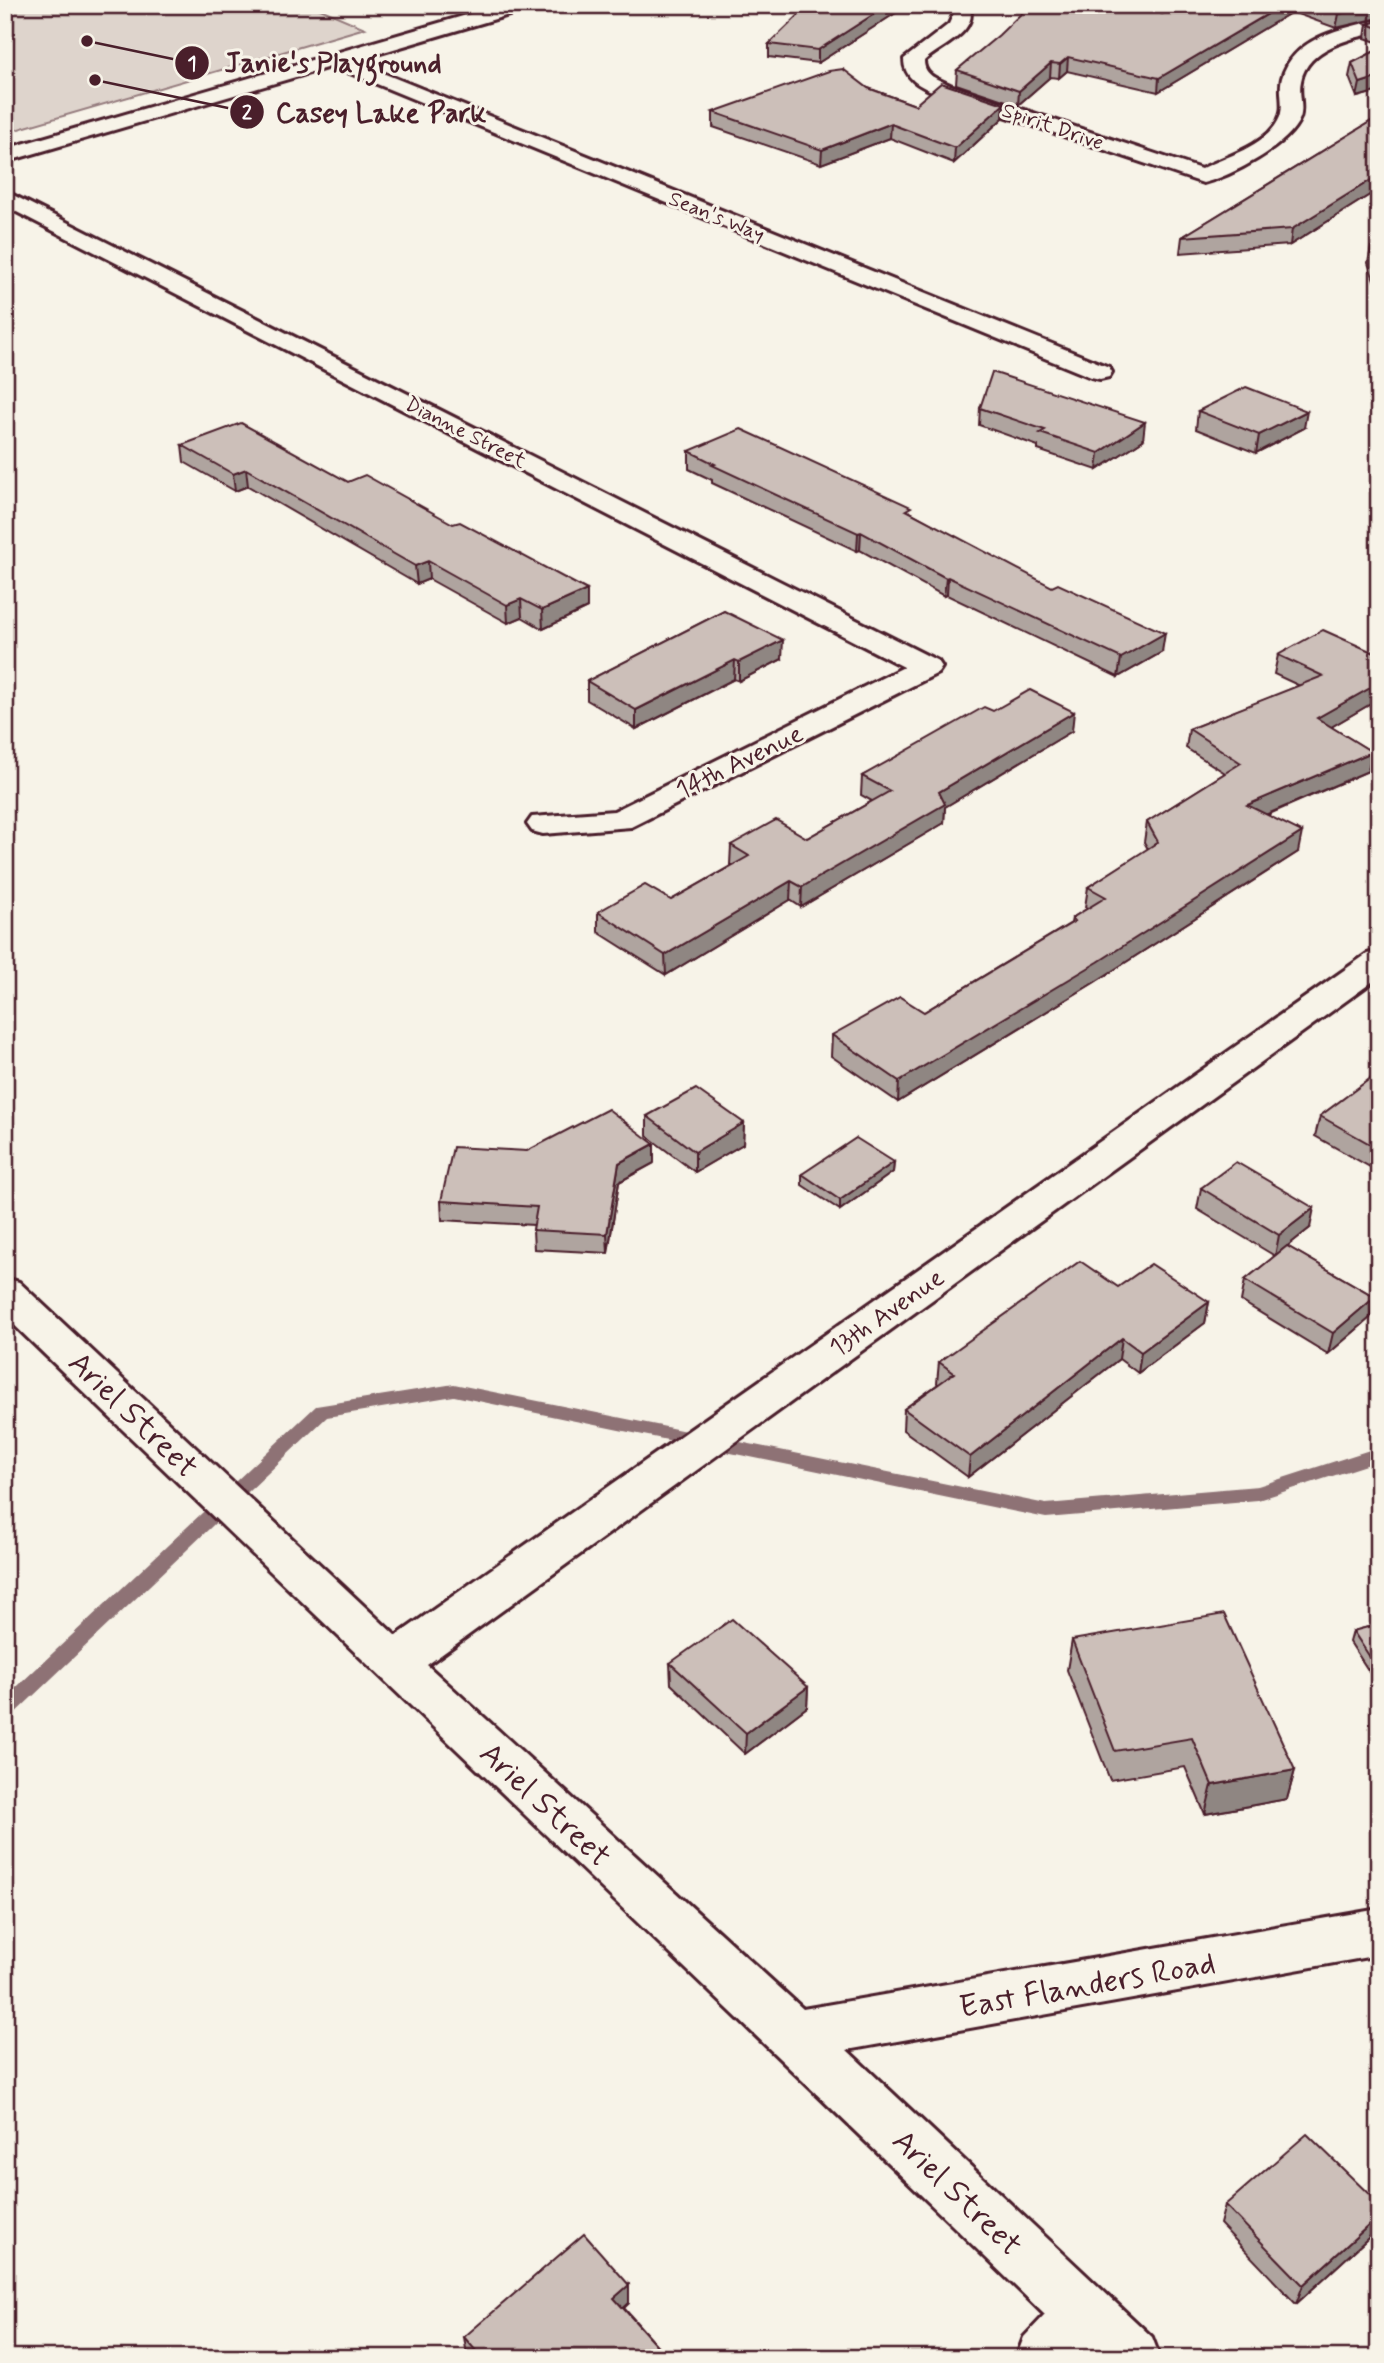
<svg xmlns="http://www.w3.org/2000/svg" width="1384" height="2363" font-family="Mynerve,sans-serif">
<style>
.green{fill:#ded4cc;stroke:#947a7c;stroke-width:2}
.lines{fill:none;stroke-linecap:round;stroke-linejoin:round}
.stream{fill:#8e7275;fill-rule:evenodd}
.minor-casing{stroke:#4a1f2b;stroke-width:6}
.minor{fill:#f7f3e8;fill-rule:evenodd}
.wall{fill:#afa49f;stroke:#4a1f2b;stroke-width:2}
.shaded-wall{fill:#8f8682;stroke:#4a1f2b;stroke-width:2}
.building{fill:#ccbfb9;stroke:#4a1f2b;stroke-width:2}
.labels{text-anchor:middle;stroke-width:6;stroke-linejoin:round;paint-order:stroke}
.far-street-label{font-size:21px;fill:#4a1f2b;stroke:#f7f3e8}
.street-label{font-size:26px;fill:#4a1f2b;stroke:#f7f3e8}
.near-street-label{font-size:32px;fill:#4a1f2b;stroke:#f7f3e8}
.leader{fill:none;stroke:#4a1f2b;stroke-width:2.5}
.callout-dot{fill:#4a1f2b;stroke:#f7f3e8;stroke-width:2.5}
.mark-label{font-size:21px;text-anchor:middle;font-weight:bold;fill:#fff}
.callout-label{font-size:28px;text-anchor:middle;font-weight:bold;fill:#4a1f2b;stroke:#f7f3e8;stroke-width:6;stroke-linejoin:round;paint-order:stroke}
</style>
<rect width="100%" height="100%" fill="#f7f3e8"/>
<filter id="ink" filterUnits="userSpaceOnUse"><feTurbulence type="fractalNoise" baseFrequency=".0143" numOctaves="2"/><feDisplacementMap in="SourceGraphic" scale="14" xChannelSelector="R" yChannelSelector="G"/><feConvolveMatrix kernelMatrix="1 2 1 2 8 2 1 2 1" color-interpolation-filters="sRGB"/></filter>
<g filter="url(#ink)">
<path class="green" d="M5,5H311L365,28L5,133Z"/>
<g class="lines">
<path class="stream" d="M454,1384L1046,1504L1258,1486L1379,1447V1461L1258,1500L1046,1518L454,1396L327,1417L12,1716L5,1718V1698L316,1406Z"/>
<defs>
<g id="minor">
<path d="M501,5H531L529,9L353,61L1109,367L1112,372L1109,377L1100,379L1091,377L333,66L5,162V149Z"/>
<path d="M951,5H969C980,32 940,46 924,61C924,76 938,79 950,85L1201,169C1225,157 1265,146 1278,121C1286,107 1278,92 1282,78C1293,37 1343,28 1379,20V32C1351,38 1307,48 1301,81C1298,93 1304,106 1300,118C1289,146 1231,176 1203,183L936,93C920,86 904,79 904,59L949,24L954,13Z"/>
<path d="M5,191L938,661L942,667L938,673L631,827L543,834L532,831L527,824L532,817L614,811L904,667L5,206Z"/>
<path d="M1379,951V977L427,1665L803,2009L1379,1909V1955L847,2050L1152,2337L1160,2358H1016L1024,2337L1045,2315C701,1980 351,1651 5,1316V1278L19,1282L396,1636L1367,954Z"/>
</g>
</defs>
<use href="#minor" class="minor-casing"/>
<use href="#minor" class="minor"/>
</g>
<g class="wall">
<path d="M908,5L818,63L769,57V44Z"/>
<path d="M1187,5H1379V18L1336,28L1292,12L1158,92L1067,71L1059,78L1050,77L1018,105L956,84L957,70L1162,14Z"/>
<path d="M1379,21V43L1365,38L1367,24Z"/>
<path d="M1379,49V91L1357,97L1349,77L1352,63Z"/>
<path d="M868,88L915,105L1004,104L1003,118L954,163L890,138L821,164L713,127V112Z"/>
<path d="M1378,117L1379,189L1290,245L1180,253L1182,237Z"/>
<path d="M1379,243V294L1368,263L1371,247Z"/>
<path d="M980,408L1143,440L1097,470L1038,450V446L979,425Z"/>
<path d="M1198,411L1304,428L1256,453L1196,429Z"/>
<path d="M182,445L453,524L587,590V608L543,629L522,617L508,623L429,579L417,584L248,486L235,491L184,462Z"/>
<path d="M689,451L910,512L1162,652L1118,677L947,595L944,596L860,550L857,551L712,483V480L689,469Z"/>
<path d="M724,611L782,659L739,681L734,679L636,729L587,700V681Z"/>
<path d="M1278,655H1379V699L1331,727L1372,752L1368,771L1267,815L1298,852L1095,982L898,1102L831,1056L832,1035L924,1012L1071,923L1072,918L1088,908L1085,907L1088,887L1148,849L1144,842L1147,822L1225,773L1186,748L1189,729L1300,686L1274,674Z"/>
<path d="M993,711L1072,731L945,807L944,823L801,907L790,900L666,975L598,932V912L671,900L732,865H730L731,845L807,838L872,801L861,795L862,776Z"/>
<path d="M1379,1077V1172L1315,1136L1320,1116Z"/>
<path d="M647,1116L744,1123L743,1144L695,1172L647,1136Z"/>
<path d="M894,1162L893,1172L840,1210L802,1185V1174Z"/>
<path d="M654,1163L619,1182L608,1253L534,1249L533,1230L534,1225L442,1220L441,1201Z"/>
<path d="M1201,1188L1310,1228L1287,1246L1375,1297L1370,1318L1328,1354L1241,1301L1245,1280L1275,1256L1197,1209Z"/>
<path d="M1118,1287L1209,1302L1205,1323L1138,1373L1119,1359L968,1477L903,1430L904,1409L938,1384L937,1383L939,1362Z"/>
<path d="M1379,1624V1687L1350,1642L1353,1631Z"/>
<path d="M1072,1640L1295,1770L1287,1799L1205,1814L1185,1767L1110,1780L1067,1670Z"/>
<path d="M670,1663L808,1687L807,1707L745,1754L671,1684Z"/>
<path d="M1379,2204L1378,2229L1296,2304L1220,2224L1225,2205Z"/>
<path d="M629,2285V2303L624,2308L668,2358H469L467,2355L464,2337Z"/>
</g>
<g class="shaded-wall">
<path d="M888,5H908L818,63V50Z"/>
<path d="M1283,5H1293L1292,12L1158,92L1159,78Z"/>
<path d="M1379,5V18L1336,28L1339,14Z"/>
<path d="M1068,57L1067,71L1059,78L1060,64Z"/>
<path d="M1051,63L1050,77L1018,105L1019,91Z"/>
<path d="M1379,77V91L1357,97L1360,83Z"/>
<path d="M1004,104L1003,118L954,163L955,148Z"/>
<path d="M892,123L891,124L890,138L821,164L822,150Z"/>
<path d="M1379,175V189L1290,245L1292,229Z"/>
<path d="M1307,411L1304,428L1256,453L1259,435Z"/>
<path d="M1145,422L1143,440L1097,470L1099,453Z"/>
<path d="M246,469L248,486L235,491L233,474Z"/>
<path d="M861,532L860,550L857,551L858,533Z"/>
<path d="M428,561L429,579L417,584L415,566Z"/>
<path d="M948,577L947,595L944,596L946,578Z"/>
<path d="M587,590V608L543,629L542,610Z"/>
<path d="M521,599L522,617L508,623L507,605Z"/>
<path d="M1165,633L1162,652L1118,677L1121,658Z"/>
<path d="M783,640L782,659L739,681V662Z"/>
<path d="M735,660L734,679L636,729V710Z"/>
<path d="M1379,683V699L1314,737L1317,718Z"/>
<path d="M1074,712L1072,731L945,807L944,823L801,907L802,887L939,792Z"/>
<path d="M1372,752L1368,771L1244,824L1247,805Z"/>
<path d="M1302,832L1298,852L1095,982L898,1102L899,1081Z"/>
<path d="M791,881L790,900L666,975L665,955Z"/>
<path d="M744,1123L743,1144L695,1172V1152Z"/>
<path d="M654,1144V1163L619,1182L608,1253L607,1234L619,1163Z"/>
<path d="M894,1162L893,1172L840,1210V1200Z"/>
<path d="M1314,1208L1310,1228L1275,1256L1279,1235Z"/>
<path d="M1375,1297L1370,1318L1328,1354L1333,1333Z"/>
<path d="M1209,1302L1205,1323L1138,1373L1141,1352Z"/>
<path d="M1122,1338L1119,1359L968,1477L970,1457Z"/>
<path d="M808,1687L807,1707L745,1754L746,1733Z"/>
<path d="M1295,1770L1287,1799L1205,1814L1212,1785Z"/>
<path d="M1379,2216L1378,2229L1296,2304L1303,2285Z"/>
<path d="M629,2285V2303L615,2316L614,2298Z"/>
</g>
<g class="building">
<path d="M809,5H888L818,50L769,44Z"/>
<path d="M1030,5H1142L1162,14L1187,5H1283L1159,78L1068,57L1060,64L1051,63L1019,91L957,70L999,35Z"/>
<path d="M1313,5H1379L1339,14Z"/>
<path d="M1379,21V28L1367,24Z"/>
<path d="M1379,49V77L1360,83L1352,63Z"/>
<path d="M843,69L868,88L915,105L941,83L1004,104L955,148L891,124L892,123L822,150L713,112L829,71Z"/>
<path d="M1378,117L1379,175L1292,229L1182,237Z"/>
<path d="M1379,243V269L1371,247Z"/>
<path d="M992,372L1145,422L1099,453L1040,433L1045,430L980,408Z"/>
<path d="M1246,387L1307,411L1259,435L1198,411Z"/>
<path d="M241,423L348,482L365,475L453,524L460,522L587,590L542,610L521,599L507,605L428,561L415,566L246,469L233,474L182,445Z"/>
<path d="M741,429L911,507L906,510L1052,587L1058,584L1165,633L1121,658L948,577L946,578L861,532L858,533L712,465L715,464L689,451Z"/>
<path d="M724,611L783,640L739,662L735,660L636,710L587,681Z"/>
<path d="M1323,630L1379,655V683L1317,718L1372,752L1247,805L1302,832L1098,962L899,1081L832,1035L900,997L924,1012L1075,921L1072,918L1106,897L1088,887L1158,842L1147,822L1241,763L1189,729L1323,676L1278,655Z"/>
<path d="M1030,690L1074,712L939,792L945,804L802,887L791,881L665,955L598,912L645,885L671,900L749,856L731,845L776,820L807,838L890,791L862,776L984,707L993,711Z"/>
<path d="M1375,1075L1379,1077V1149L1320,1116Z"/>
<path d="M696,1089L744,1123L695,1152L647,1116Z"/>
<path d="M608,1109L654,1144L619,1163L607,1234L533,1230L537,1207L441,1201L453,1147L527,1151Z"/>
<path d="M856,1138L894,1162L840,1200L802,1174Z"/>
<path d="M1236,1162L1314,1208L1279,1235L1201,1188Z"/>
<path d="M1287,1246L1375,1297L1333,1333L1245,1280Z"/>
<path d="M1080,1261L1118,1287L1151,1264L1209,1302L1141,1352L1122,1338L970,1457L904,1409L954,1373L939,1362Z"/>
<path d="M1224,1614L1295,1770L1212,1785L1192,1738L1115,1751L1072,1640Z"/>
<path d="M732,1619L808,1687L746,1733L670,1663Z"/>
<path d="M1379,1624V1671L1353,1631Z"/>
<path d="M1307,2134L1379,2204V2216L1303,2285L1225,2205Z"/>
<path d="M584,2234L629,2285L614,2298L668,2358H482L464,2337Z"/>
</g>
</g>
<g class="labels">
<g class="far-street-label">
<text transform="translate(1053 126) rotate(19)" y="7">Spirit Drive</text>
<text transform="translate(717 216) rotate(22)" y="7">Sean's Way</text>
<text transform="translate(466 432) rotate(27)" y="7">Dianne Street</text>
</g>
<g class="street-label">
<text transform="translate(739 761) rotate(-26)" y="9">14th Avenue</text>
<text transform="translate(886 1312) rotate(-35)" y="9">13th Avenue</text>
</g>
<g class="near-street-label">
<text transform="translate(134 1414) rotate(44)" y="11">Ariel Street</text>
<text transform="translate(546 1804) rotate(43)" y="11">Ariel Street</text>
<text transform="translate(1087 1984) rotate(-10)" y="11">East Flanders Road</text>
<text transform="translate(958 2192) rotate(44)" y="11">Ariel Street</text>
</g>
</g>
<path class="leader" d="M87 41L192 63M95 80L247 112"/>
<g class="callout-dot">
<circle cx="87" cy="41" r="7"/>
<circle cx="95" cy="80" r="7"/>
<circle cx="192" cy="63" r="18"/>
<circle cx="247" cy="112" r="18"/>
</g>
<g class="mark-label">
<text x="192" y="70">1</text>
<text x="247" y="119">2</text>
</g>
<g class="callout-label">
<text x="333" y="72">Janie's Playground</text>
<text x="381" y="122">Casey Lake Park</text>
</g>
<rect width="1384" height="2363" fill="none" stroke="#f7f3e8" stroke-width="28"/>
<rect x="14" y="14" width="1356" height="2335" fill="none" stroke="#4a1f2b" stroke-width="2.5" filter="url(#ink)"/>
</svg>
